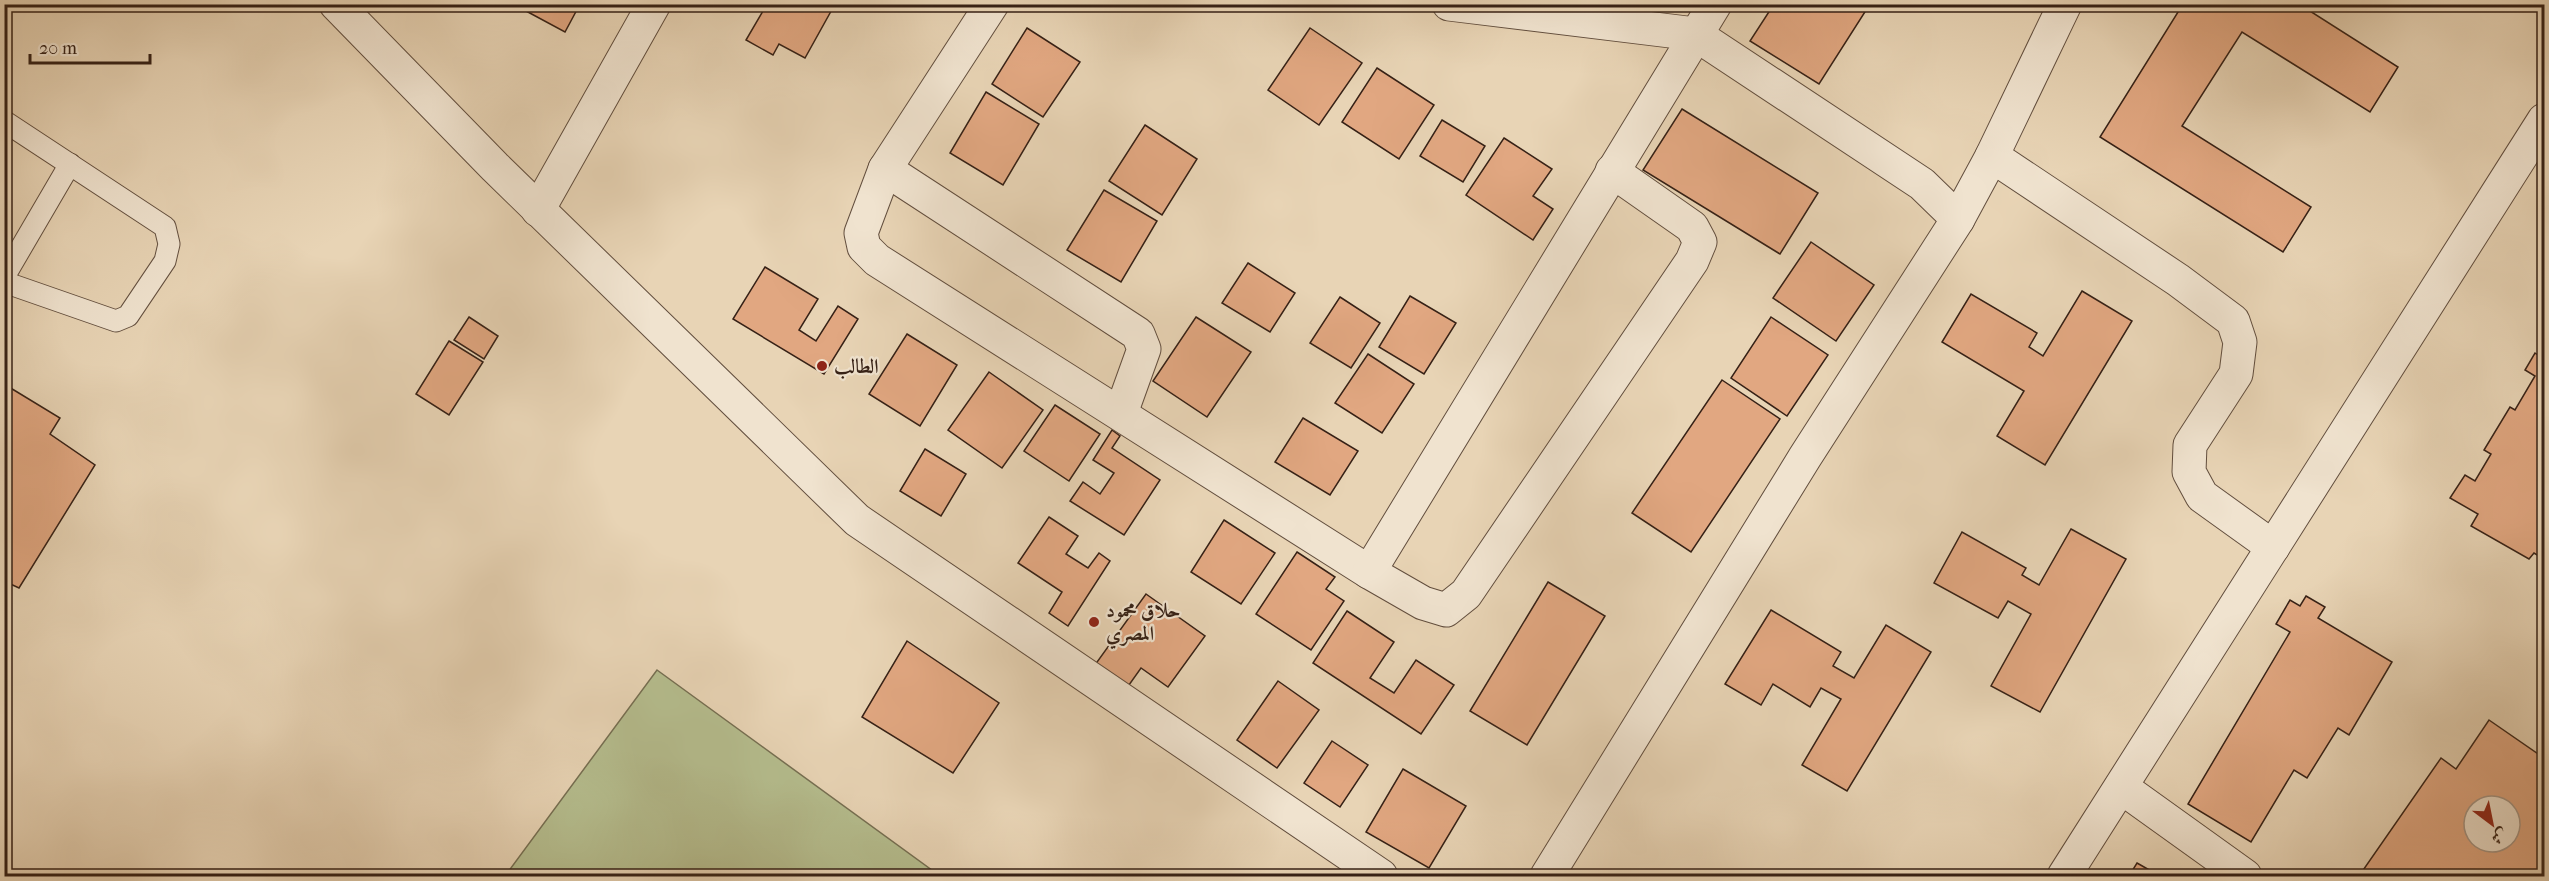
<svg xmlns="http://www.w3.org/2000/svg" width="2549" height="881" font-family="'IM FELL French Canon',Amiri,serif">
<style>
.green{fill:#b5bd8e;stroke:#766f52;stroke-width:1.5}
.building{fill:#e1a781;stroke:#362116;stroke-width:1.5;fill-rule:evenodd}
.lines{fill:none;stroke-linecap:round;stroke-linejoin:round}
.service-casing{stroke:#624e3e;stroke-width:23}
.minor-casing{stroke:#624e3e;stroke-width:35}
.tertiary-casing{stroke:#624e3e;stroke-width:35}
.service{stroke:#f0e3cf;stroke-width:21}
.minor{stroke:#f0e3cf;stroke-width:33}
.tertiary{stroke:#f0e3cf;stroke-width:33}
.poi-dot{fill:#8f2418;stroke:#f0e3cf;stroke-width:2}
.labels{text-anchor:middle;stroke-width:4.5;stroke-linejoin:round;paint-order:stroke}
.poi-label{font-size:20px;font-weight:bold;fill:#362116;stroke:#f0e3cf;text-anchor:start}
</style>
<rect width="100%" height="100%" fill="#e8d4b5"/>
<filter id="stains"><feTurbulence type="fractalNoise" baseFrequency=".00333" numOctaves="4"/><feColorMatrix values="0 0 0 0 .2 0 0 0 0 .09 0 0 0 0 .02 0 0 0 .5 -.17"/></filter>
<radialGradient id="worn" r=".72"><stop offset=".6" stop-color="#630" stop-opacity="0"/><stop offset="1" stop-color="#630" stop-opacity=".3"/></radialGradient>
<path class="green" d="M657,670L940,876H505Z"/>
<g class="building">
<path d="M513,4H580L565,32Z"/>
<path d="M767,4H835L805,58L779,44L773,55L746,40Z"/>
<path d="M1774,4H1870L1819,84L1750,41Z"/>
<path d="M2183,4H2299L2398,67L2370,112L2242,32L2182,126L2311,207L2283,252L2100,137Z"/>
<path d="M1027,28L1080,62L1043,117L992,84Z"/>
<path d="M1310,28L1362,63L1319,125L1268,90Z"/>
<path d="M1377,68L1434,105L1399,159L1342,122Z"/>
<path d="M986,92L1039,124L1003,185L950,153Z"/>
<path d="M1682,109L1818,193L1780,254L1643,170Z"/>
<path d="M1442,120L1485,146L1463,182L1420,156Z"/>
<path d="M1145,125L1197,159L1162,215L1109,181Z"/>
<path d="M1504,138L1552,169L1533,196L1553,209L1533,240L1466,195Z"/>
<path d="M1104,190L1157,221L1121,282L1067,250Z"/>
<path d="M1811,242L1874,285L1836,341L1773,298Z"/>
<path d="M1248,263L1295,293L1270,332L1222,303Z"/>
<path d="M765,267L818,299L799,330L816,341L838,306L858,319L824,374L733,319Z"/>
<path d="M2082,291L2132,321L2045,465L1997,436L2024,391L1942,342L1971,294L2037,333L2029,347L2043,356Z"/>
<path d="M1410,296L1456,323L1424,374L1379,347Z"/>
<path d="M1340,297L1380,323L1351,368L1310,343Z"/>
<path d="M469,317L498,336L484,359L454,340Z"/>
<path d="M1196,317L1251,352L1207,417L1153,381Z"/>
<path d="M1771,317L1828,355L1787,416L1731,378Z"/>
<path d="M907,334L957,365L920,426L869,394Z"/>
<path d="M449,341L483,362L449,415L416,394Z"/>
<path d="M2535,353L2544,359V559L2534,553L2529,559L2471,526L2478,514L2450,498L2465,475L2475,481L2491,454L2484,450L2510,407L2515,410L2535,376L2525,370Z"/>
<path d="M1368,354L1414,384L1382,433L1335,403Z"/>
<path d="M989,372L1043,410L1002,468L948,430Z"/>
<path d="M1722,380L1780,419L1691,552L1632,513Z"/>
<path d="M4,384L60,418L50,434L95,465L19,588L4,581Z"/>
<path d="M1055,405L1100,434L1069,481L1024,451Z"/>
<path d="M1303,418L1358,451L1330,495L1275,462Z"/>
<path d="M1112,430L1120,436L1112,448L1160,480L1124,535L1070,501L1083,482L1100,494L1114,473L1093,460Z"/>
<path d="M925,449L966,474L941,516L900,491Z"/>
<path d="M1049,517L1078,536L1066,554L1088,568L1099,553L1110,561L1068,626L1049,613L1062,592L1018,563Z"/>
<path d="M1224,520L1275,553L1241,604L1191,572Z"/>
<path d="M2071,529L2126,559L2040,712L1991,686L2031,614L2008,601L1998,618L1934,583L1962,532L2026,568L2022,575L2039,585Z"/>
<path d="M1297,552L1335,577L1326,589L1344,601L1311,650L1256,614Z"/>
<path d="M1548,582L1605,616L1527,745L1470,711Z"/>
<path d="M1146,594L1205,636L1168,687L1141,668L1124,692L1092,669Z"/>
<path d="M2306,596L2325,607L2318,618L2392,662L2349,735L2338,728L2307,778L2294,770L2251,842L2188,804L2290,632L2276,624L2290,600L2300,606Z"/>
<path d="M1771,610L1841,652L1833,666L1854,678L1886,625L1931,652L1847,791L1802,765L1841,699L1821,688L1810,707L1773,684L1761,705L1725,684Z"/>
<path d="M1347,611L1394,642L1370,678L1394,693L1416,660L1454,685L1421,734L1313,663Z"/>
<path d="M907,641L999,703L953,773L862,717Z"/>
<path d="M1278,681L1319,710L1277,768L1237,740Z"/>
<path d="M2489,720L2544,758V876H2359L2441,758L2456,769ZM2474,806H2510V842H2474Z"/>
<path d="M1332,741L1368,765L1340,807L1304,783Z"/>
<path d="M1403,769L1466,806L1429,868L1366,832Z"/>
<path d="M2137,863L2160,876H2129Z"/>
</g>
<g class="lines">
<defs>
<g id="service">
<path d="M4,121L165,227L169,244L165,261L128,316L116,321L4,282"/>
<path d="M4,277L70,164"/>
</g>
<g id="minor">
<path d="M992,4L885,169L861,233L864,247L877,260L1369,572L1715,4"/>
<path d="M1449,4L1695,34L1922,184L1958,219"/>
<path d="M1992,156L2178,280L2233,321L2240,342L2236,374L2190,445L2189,472L2202,496L2273,547"/>
<path d="M885,169L1138,334L1144,349L1121,413"/>
<path d="M538,210L654,4"/>
<path d="M1369,572L1423,603L1446,610L1466,594L1692,261L1700,242L1692,227L1612,171"/>
<path d="M2121,787L2245,876"/>
<path d="M2064,876L2544,120"/>
</g>
<g id="tertiary">
<path d="M336,4L495,167L857,520L1381,876"/>
<path d="M1547,876L1805,457L1958,219L1992,156L2065,4"/>
</g>
</defs>
<use href="#service" class="service-casing"/>
<use href="#minor" class="minor-casing"/>
<use href="#tertiary" class="tertiary-casing"/>
<use href="#service" class="service"/>
<use href="#minor" class="minor"/>
<use href="#tertiary" class="tertiary"/>
</g>
<g class="poi-dot">
<circle cx="822" cy="366" r="6"/>
<circle cx="1094" cy="622" r="6"/>
</g>
<g class="labels">
<g class="poi-label">
<text x="834" y="373">الطالب</text>
<text x="1106" y="617">حلاق محمود<tspan x="1106" dy="23">المصري</tspan></text>
</g>
</g>
<rect width="2549" height="881" fill="none" stroke="#e8d4b5" stroke-width="24"/>
<rect x="6" y="6" width="2537" height="869" fill="none" stroke="#362116" stroke-width="3"/>
<rect x="12" y="12" width="2525" height="857" fill="none" stroke="#362116" stroke-width="1.5"/>
<g transform="translate(2492 824) rotate(148)"><circle r="28" fill="#f0e3cf" stroke="#a69585" stroke-width="1.5"/>
<path d="M0-4.5L10 22L0 15L-10 22Z" fill="#8f2418"/>
<text y="-9" font-size="16" font-weight="bold" text-anchor="middle" fill="#362116">ش</text>
</g>
<path d="M30 54v9h120v-9" fill="none" stroke="#362116" stroke-width="3"/>
<text x="39" y="54" font-size="18" fill="#362116" stroke="#f0e3cf" stroke-width="4.5" paint-order="stroke">20 m</text>
<rect width="100%" height="100%" filter="url(#stains)"/>
<rect width="100%" height="100%" fill="url(#worn)"/>
</svg>
